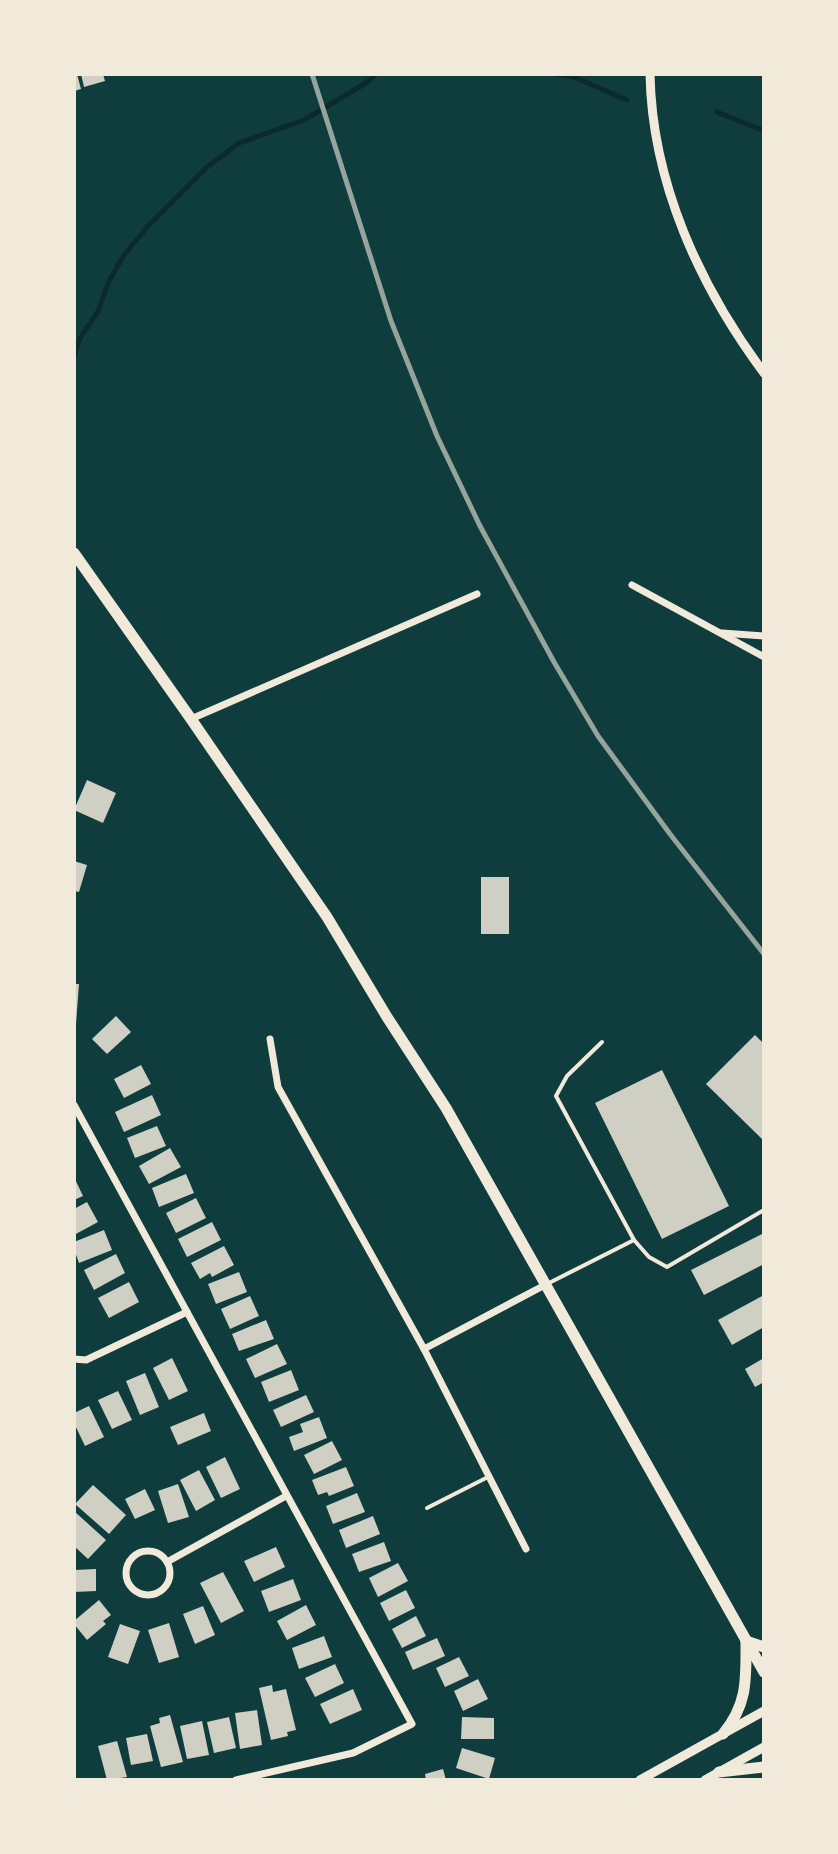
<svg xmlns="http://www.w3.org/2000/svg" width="838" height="1854" font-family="Roboto,sans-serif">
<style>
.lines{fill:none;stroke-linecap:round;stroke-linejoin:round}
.stream{stroke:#0a2a2b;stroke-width:5}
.building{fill:#cfcfc3}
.service{stroke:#f1e9da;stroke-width:4}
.minor{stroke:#f1e9da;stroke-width:7}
.tertiary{stroke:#f1e9da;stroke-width:9}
.primary{stroke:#f1e9da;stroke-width:11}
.rail{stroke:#97a49c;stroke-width:5}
</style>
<rect width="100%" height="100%" fill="#0f3d3e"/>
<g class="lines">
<g class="stream">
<path d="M555,74L574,77L627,100"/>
<path d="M717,112L764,131"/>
<path d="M74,357L79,340L98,311L109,281L124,255L148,226L206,168L239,143L304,120L366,83L376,74"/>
</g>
</g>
<g class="building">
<path d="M74,74H77L81,89L74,91Z"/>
<path d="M81,74H103L105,81L84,87Z"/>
<path d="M87,780L116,793L103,823L74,810Z"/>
<path d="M74,861L87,865L79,892L74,891Z"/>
<rect x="481" y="877" width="28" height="57"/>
<path d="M74,984H79L76,1024H74Z"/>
<path d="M116,1016L131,1032L107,1054L92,1039Z"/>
<path d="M755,1035L764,1044V1141L706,1084Z"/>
<path d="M141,1065L151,1084L124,1098L114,1079Z"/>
<path d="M662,1070L729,1206L662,1239L595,1103Z"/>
<path d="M152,1095L161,1115L124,1132L115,1112Z"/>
<path d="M157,1126L166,1146L135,1158L127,1138Z"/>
<path d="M170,1148L181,1167L149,1184L139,1166Z"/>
<path d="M186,1174L194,1193L159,1207L152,1188Z"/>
<path d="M74,1177L83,1196L74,1200Z"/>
<path d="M196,1198L206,1218L176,1233L166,1213Z"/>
<path d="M87,1202L98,1222L74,1235V1209Z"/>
<path d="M212,1222L221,1240L187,1257L178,1239Z"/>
<path d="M104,1230L112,1250L79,1263L74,1249V1242Z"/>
<path d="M764,1233V1264L704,1295L691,1270Z"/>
<path d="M224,1246L234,1265L212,1277L210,1273L200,1279L191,1263Z"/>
<path d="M116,1254L125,1273L94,1290L84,1270Z"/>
<path d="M239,1272L247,1292L216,1304L208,1284Z"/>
<path d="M129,1282L139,1302L109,1318L98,1298Z"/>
<path d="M764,1295V1327L732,1345L718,1320Z"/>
<path d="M250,1296L259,1316L230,1329L221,1309Z"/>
<path d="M266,1320L274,1339L239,1351L232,1334Z"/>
<path d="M277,1344L287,1364L255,1378L246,1359Z"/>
<path d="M172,1358L188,1391L169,1400L153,1368Z"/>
<path d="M764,1358V1382L755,1387L745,1369Z"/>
<path d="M291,1370L299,1390L269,1402L261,1382Z"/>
<path d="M145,1373L159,1407L140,1415L126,1381Z"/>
<path d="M118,1391L132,1420L112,1429L98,1400Z"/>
<path d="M306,1395L314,1412L281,1427L273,1410Z"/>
<path d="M89,1406L104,1437L85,1446L74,1423V1413Z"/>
<path d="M204,1413L211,1431L178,1445L170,1427Z"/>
<path d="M319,1417L327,1438L294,1451L289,1437L303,1432L300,1424Z"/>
<path d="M332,1441L342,1460L314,1474L304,1455Z"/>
<path d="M225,1457L240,1489L221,1498L206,1467Z"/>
<path d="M346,1467L354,1486L329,1496L327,1492L318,1495L312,1480Z"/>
<path d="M199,1470L215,1500L196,1511L180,1480Z"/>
<path d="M178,1484L189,1517L168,1523L158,1491Z"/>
<path d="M93,1485L126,1515L109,1534L75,1504Z"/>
<path d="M145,1489L155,1510L135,1519L125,1499Z"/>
<path d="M357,1493L365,1512L333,1524L326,1506Z"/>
<path d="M74,1511L106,1540L88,1559L74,1546Z"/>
<path d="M373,1516L380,1534L346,1548L339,1530Z"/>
<path d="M384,1542L391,1561L359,1572L352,1554Z"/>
<path d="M276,1547L285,1567L254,1582L244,1561Z"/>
<path d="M398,1563L408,1581L378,1597L369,1578Z"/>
<path d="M96,1569V1591L74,1592V1570Z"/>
<path d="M223,1572L244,1611L221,1623L200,1583Z"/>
<path d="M293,1579L301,1600L269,1612L261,1591Z"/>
<path d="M406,1590L415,1608L389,1621L380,1603Z"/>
<path d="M99,1600L111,1615L103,1621L106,1624L87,1640L74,1624V1621Z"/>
<path d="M306,1605L316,1625L287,1640L277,1621Z"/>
<path d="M203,1606L215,1635L195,1644L183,1614Z"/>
<path d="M416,1616L426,1636L402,1648L392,1629Z"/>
<path d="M169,1623L179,1657L159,1663L148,1630Z"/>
<path d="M120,1624L140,1631L128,1664L108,1657Z"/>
<path d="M324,1636L332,1657L299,1669L292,1648Z"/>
<path d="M437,1638L445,1656L413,1670L405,1652Z"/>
<path d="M459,1657L469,1676L445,1687L436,1668Z"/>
<path d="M335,1664L344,1683L315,1697L305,1678Z"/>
<path d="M478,1679L488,1699L463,1711L454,1691Z"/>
<path d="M272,1685L273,1692L286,1689L296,1730L287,1732L288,1736L271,1740L259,1688Z"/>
<path d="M353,1689L362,1710L330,1724L320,1704Z"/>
<path d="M257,1710L262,1745L240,1749L235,1713Z"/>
<path d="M170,1715L183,1762L161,1767L150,1726L160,1723L159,1718Z"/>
<path d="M229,1717L236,1748L214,1753L207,1722Z"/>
<path d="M462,1717L494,1718V1739H461Z"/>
<path d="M202,1721L209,1755L187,1759L180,1726Z"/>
<path d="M147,1734L153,1761L131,1765L126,1738Z"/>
<path d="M117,1741L127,1777L107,1780L98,1746Z"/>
<path d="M462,1748L495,1758L489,1779L456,1768Z"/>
<path d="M443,1769L446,1780H426L425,1774Z"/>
</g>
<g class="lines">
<g class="service">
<path d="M602,1042L567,1076L556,1096L634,1240"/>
<path d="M547,1284L634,1240L649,1257L667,1267L764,1210"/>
<path d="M427,1508L488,1477"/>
</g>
<g class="minor">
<path d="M632,585L764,657"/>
<path d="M722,633L764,636"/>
<path d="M191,719L477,594"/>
<path d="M270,1039L278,1087L424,1349"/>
<path d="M74,1105L412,1724L353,1753L236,1780"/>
<path d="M74,1359L86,1360L187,1312"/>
<path d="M526,1549L424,1349L545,1285"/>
<circle cx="148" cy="1573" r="22"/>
<path d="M167,1562L286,1496"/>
</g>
<g class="tertiary">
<path d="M650,74C652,183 700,287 764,373"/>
<path d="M640,1780L764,1711"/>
<path d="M705,1780L764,1747"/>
</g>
<g class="primary">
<path d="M74,553L191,719L327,917L387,1017L446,1108L764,1672"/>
<path d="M746,1641L764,1647"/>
<path d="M723,1734C748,1704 746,1679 746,1641"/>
<path d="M719,1772L764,1767"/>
</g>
<path class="rail" d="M312,74L391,321L437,436L480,526L554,662L598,736L670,834L764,954"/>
</g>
<rect width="838" height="1854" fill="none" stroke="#f1e9da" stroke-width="152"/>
</svg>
